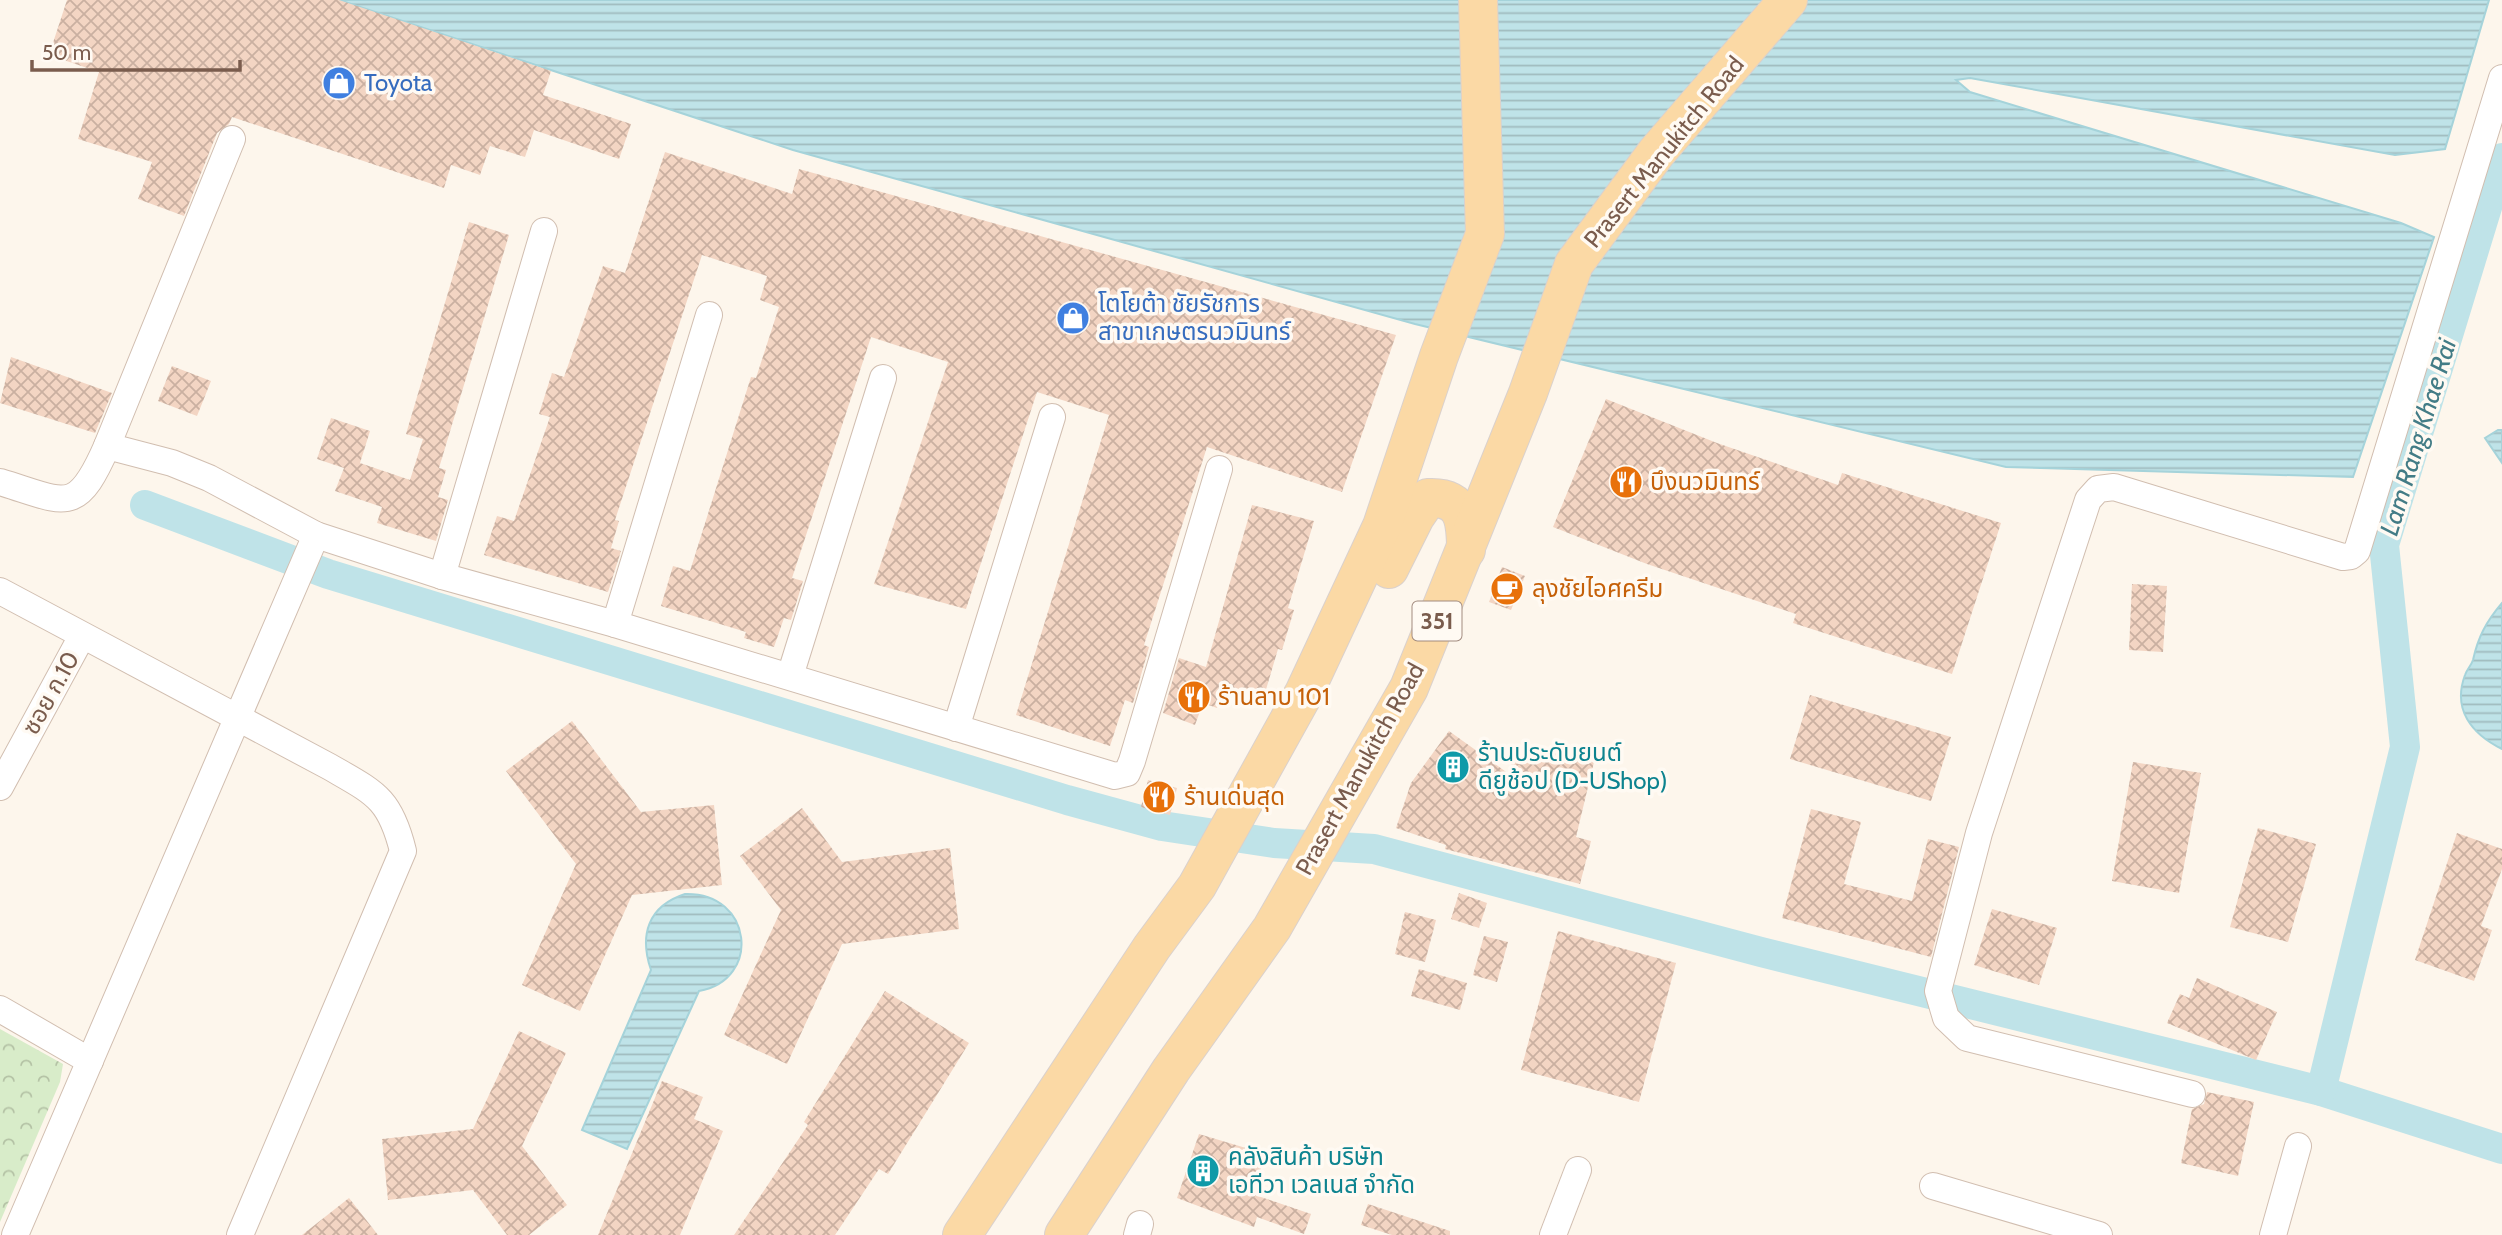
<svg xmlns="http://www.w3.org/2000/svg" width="2502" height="1235" font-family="Cabin,'Noto Sans Thai',sans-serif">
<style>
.park{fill:url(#park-crowns)}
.water{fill:url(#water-rules);stroke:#a5d3da;stroke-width:2}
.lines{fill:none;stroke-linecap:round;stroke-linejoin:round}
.canal{stroke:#bfe3e8;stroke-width:30}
.building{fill:url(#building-cross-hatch)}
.street-casing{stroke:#d1beb0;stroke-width:28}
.primary-casing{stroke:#dad1cd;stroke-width:40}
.street{stroke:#fff;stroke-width:26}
.primary{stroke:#fbd9a5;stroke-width:38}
.labels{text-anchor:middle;stroke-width:7;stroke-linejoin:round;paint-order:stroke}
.shield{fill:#fffaf3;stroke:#a28b7f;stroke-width:2}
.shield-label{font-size:23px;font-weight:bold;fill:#7a5c4d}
.shop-label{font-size:24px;fill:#366cbe;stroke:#fffaf3;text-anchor:start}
.street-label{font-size:24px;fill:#7a5c4d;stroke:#fffaf3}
.food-label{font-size:24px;fill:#c56008;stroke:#fffaf3;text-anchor:start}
.culture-label{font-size:24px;fill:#0d838f;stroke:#fffaf3;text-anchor:start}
.water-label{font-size:26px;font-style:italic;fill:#437c86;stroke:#fffaf3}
</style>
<defs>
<pattern id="park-crowns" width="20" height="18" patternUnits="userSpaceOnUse" patternTransform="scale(1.75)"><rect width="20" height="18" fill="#d8ecc9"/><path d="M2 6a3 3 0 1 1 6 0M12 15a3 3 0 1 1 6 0" fill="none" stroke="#b4c2a5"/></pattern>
<pattern id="water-rules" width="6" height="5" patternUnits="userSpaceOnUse" patternTransform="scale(1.75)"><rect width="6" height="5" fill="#bfe3e8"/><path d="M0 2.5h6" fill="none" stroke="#a0bbbe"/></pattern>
<pattern id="building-cross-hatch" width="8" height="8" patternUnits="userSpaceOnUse" patternTransform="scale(1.75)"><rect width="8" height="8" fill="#f3d5c3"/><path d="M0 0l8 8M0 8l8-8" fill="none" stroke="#cab0a1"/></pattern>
</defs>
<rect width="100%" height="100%" fill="#fdf6ec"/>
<path class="park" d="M0,1029L63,1064L60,1082L0,1222Z"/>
<g class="water">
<path d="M339,0H2489L2445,149L2395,155L1970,78L1956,80L1970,92L2401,223L2434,237L2353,477L2006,467L1415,324L793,150Z"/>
<path d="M2498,430H2502V463L2485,438Z"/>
<path d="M2502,603V749C2472,734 2452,710 2465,675C2467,669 2471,666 2473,660C2478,637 2486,622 2502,603Z"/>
<path d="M685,894C753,892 762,980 699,991L627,1149L582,1130L651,970C639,935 648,906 685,894Z"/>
</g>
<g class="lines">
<g class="canal">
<path d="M145,505L328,574L1067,800L1162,826L1274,843L1374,849L1761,952L2321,1091L2502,1149"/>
<path d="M2321,1091L2405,747L2384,545L2502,158"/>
</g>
</g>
<g class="building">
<path d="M67,0H339L551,71L543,95L631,124L619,159L534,130L525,157L490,146L480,175L451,165L444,188L232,117L229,124L217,133L184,216L138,199L152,162L78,139L99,72L49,55Z"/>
<path d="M665,152L792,194L799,169L1396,335L1342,492L1207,447L1144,645L1149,647L1133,703L1125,700L1110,746L1016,715L1109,415L1037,392L966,609L874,584L948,362L871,337L792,578L803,581L791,620L784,618L774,647L744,638L746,632L661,606L673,566L690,571L751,377L756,378L779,307L760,300L767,276L702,255L615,520L619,521L611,548L621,551L608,592L484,555L497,516L514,521L550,417L539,414L552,373L564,377L603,266L625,273Z"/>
<path d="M469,222L509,235L439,468L446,470L438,497L448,500L436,541L377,523L382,507L335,491L344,468L317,459L331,418L370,431L360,463L410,480L423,439L406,434Z"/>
<path d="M11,357L112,393L95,433L0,403Z"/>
<path d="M172,366L211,381L197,416L158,401Z"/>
<path d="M1606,399L1717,443L1838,485L1842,473L2001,523L1952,674L1793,623L1796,614L1647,564L1553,527Z"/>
<path d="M1252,505L1314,521L1288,608L1294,610L1282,650L1278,649L1262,703L1223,692L1217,708L1203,703L1195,725L1163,713L1179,658L1206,667Z"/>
<path d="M1502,567L1525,576L1511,610L1489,602Z"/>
<path d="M2132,584L2167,586L2163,652L2129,650Z"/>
<path d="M1810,695L1951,737L1931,801L1790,759Z"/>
<path d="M572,721L641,812L714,805L722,885L632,895L580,1011L522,985L576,864L506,771Z"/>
<path d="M1449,731L1509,774L1517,744L1594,762L1576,837L1591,841L1580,884L1445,849L1446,845L1396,828L1411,783Z"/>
<path d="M2133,762L2201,773L2179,893L2112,881Z"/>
<path d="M1148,780L1177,788L1170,815L1141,807Z"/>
<path d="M802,808L842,862L950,848L959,929L842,944L787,1064L724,1035L781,910L740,856Z"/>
<path d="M1811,809L1861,822L1844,884L1912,901L1928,839L1959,847L1931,957L1782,918Z"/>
<path d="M2258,828L2316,844L2288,942L2230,927Z"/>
<path d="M2457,833L2502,849V869L2481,926L2492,930L2474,981L2415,960Z"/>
<path d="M1459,893L1487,903L1479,928L1451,919Z"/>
<path d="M1992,909L2057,928L2039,985L1974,965Z"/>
<path d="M1405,912L1436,920L1425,962L1395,954Z"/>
<path d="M1558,931L1676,963L1639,1102L1521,1070Z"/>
<path d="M1484,936L1508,942L1497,982L1473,975Z"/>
<path d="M1419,969L1467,983L1460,1010L1411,996Z"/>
<path d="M2197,978L2277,1012L2256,1060L2167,1023L2180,994L2189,998Z"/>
<path d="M885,991L969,1043L888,1174L879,1169L835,1235H734L808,1125L804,1122Z"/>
<path d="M519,1031L566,1053L522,1146L567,1205L529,1235H507L473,1190L388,1200L382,1139L473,1129Z"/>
<path d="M662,1081L703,1097L694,1119L723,1131L680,1235H598Z"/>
<path d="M2207,1092L2254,1102L2238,1176L2181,1163L2192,1109L2204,1104Z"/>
<path d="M1199,1134L1266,1154L1252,1194L1311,1214L1304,1234L1257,1217L1254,1227L1177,1198Z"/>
<path d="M349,1198L378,1235H302Z"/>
<path d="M1368,1204L1450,1231V1235H1392L1361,1225Z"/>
</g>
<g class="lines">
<defs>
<g id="street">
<path d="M107,446L172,463L209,478L316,535L442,576L615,624L1115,776L1127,773L1132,761L1219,469"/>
<path d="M0,482C66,502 76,517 107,446L232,139"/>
<path d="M442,576L544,231"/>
<path d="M0,591L330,767C375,793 390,798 403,851L240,1235"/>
<path d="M615,624L709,315"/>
<path d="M790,676L883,378"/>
<path d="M956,728L1052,417"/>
<path d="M0,787L82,636"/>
<path d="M0,1009L90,1061"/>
<path d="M2192,1094L1967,1038L1946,1018L1938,991L1979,833L2088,500L2098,489L2114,487L2343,557L2351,556L2357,551L2502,78"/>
<path d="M1933,1186L2099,1235"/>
<path d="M15,1235L316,535"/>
<path d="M1137,1235L1140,1224"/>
<path d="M1553,1235L1578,1170"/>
<path d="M2273,1235L2298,1146"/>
</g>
<g id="primary">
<path d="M1389,569L1415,517L1428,498C1464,496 1466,521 1466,550"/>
<path d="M962,1235L1152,947L1197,886L1304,693L1382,526L1439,356L1485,234L1478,0"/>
<path d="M1064,1235L1171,1070L1272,928L1409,688L1528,393L1574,264L1656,153L1788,0"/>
</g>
</defs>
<use href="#street" class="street-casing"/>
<use href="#primary" class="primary-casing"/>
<use href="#street" class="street"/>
<use href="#primary" class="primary"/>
</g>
<defs>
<symbol id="shop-disc" viewBox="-11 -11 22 22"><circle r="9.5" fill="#3f7fe0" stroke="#fffaf3"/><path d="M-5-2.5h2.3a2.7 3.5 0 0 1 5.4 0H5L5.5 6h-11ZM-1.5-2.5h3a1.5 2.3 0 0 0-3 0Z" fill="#fff"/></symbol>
<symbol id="restaurant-disc" viewBox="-11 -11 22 22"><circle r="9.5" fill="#e8710a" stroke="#fffaf3"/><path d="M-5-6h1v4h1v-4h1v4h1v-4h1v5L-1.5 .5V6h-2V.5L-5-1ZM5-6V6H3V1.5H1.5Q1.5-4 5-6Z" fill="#fff"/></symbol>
<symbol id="cafe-disc" viewBox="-11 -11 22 22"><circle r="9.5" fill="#e8710a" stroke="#fffaf3"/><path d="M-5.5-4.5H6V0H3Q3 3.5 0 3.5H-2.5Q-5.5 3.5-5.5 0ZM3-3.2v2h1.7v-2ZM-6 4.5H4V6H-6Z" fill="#fff"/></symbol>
<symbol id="building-disc" viewBox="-11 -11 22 22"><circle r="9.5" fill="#0f9aa8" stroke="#fffaf3"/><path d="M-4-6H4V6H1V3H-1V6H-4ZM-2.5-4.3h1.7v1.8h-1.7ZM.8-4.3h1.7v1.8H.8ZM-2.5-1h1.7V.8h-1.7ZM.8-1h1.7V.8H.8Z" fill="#fff"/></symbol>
</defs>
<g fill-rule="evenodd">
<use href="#shop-disc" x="320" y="64" width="38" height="38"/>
<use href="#shop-disc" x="1054" y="299" width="38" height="38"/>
<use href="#restaurant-disc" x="1607" y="463" width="38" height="38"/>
<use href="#cafe-disc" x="1488" y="570" width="38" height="38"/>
<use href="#restaurant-disc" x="1175" y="678" width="38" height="38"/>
<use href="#building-disc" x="1434" y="748" width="38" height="38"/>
<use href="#restaurant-disc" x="1140" y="778" width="38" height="38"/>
<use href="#building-disc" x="1184" y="1152" width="38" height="38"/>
</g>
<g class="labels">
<rect class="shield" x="1412.5" y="601.5" width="49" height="39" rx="5"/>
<g class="shield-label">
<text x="1437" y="629">351</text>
</g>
<g class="shop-label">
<text x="364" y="91">Toyota</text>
<text x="1098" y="312">โตโยต้า ชัยรัชการ<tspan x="1098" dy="28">สาขาเกษตรนวมินทร์</tspan></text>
</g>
<g class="street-label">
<text transform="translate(1664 152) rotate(-51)" y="8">Prasert Manukitch Road</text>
<text transform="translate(51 693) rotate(-61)" y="8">ซอย ก.10</text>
<text transform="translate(1360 769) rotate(-61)" y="8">Prasert Manukitch Road</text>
</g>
<g class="food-label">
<text x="1650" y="490">บึงนวมินทร์</text>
<text x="1532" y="597">ลุงชัยไอศครีม</text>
<text x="1218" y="705">ร้านลาบ 101</text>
<text x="1184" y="805">ร้านเด่นสุด</text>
</g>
<g class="culture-label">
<text x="1478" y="761">ร้านประดับยนต์<tspan x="1478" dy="28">ดียูช้อป (D-UShop)</tspan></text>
<text x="1228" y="1165">คลังสินค้า บริษัท<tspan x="1228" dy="28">เอทีวา เวลเนส จำกัด</tspan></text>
</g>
<g class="water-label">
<text transform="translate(2418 437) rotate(-73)" y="9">Lam Rang Khae Rai</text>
</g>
</g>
<path d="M32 60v10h208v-10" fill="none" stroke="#7a5c4d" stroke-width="3.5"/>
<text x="42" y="60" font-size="21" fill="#7a5c4d" stroke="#fffaf3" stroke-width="5" paint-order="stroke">50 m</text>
</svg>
